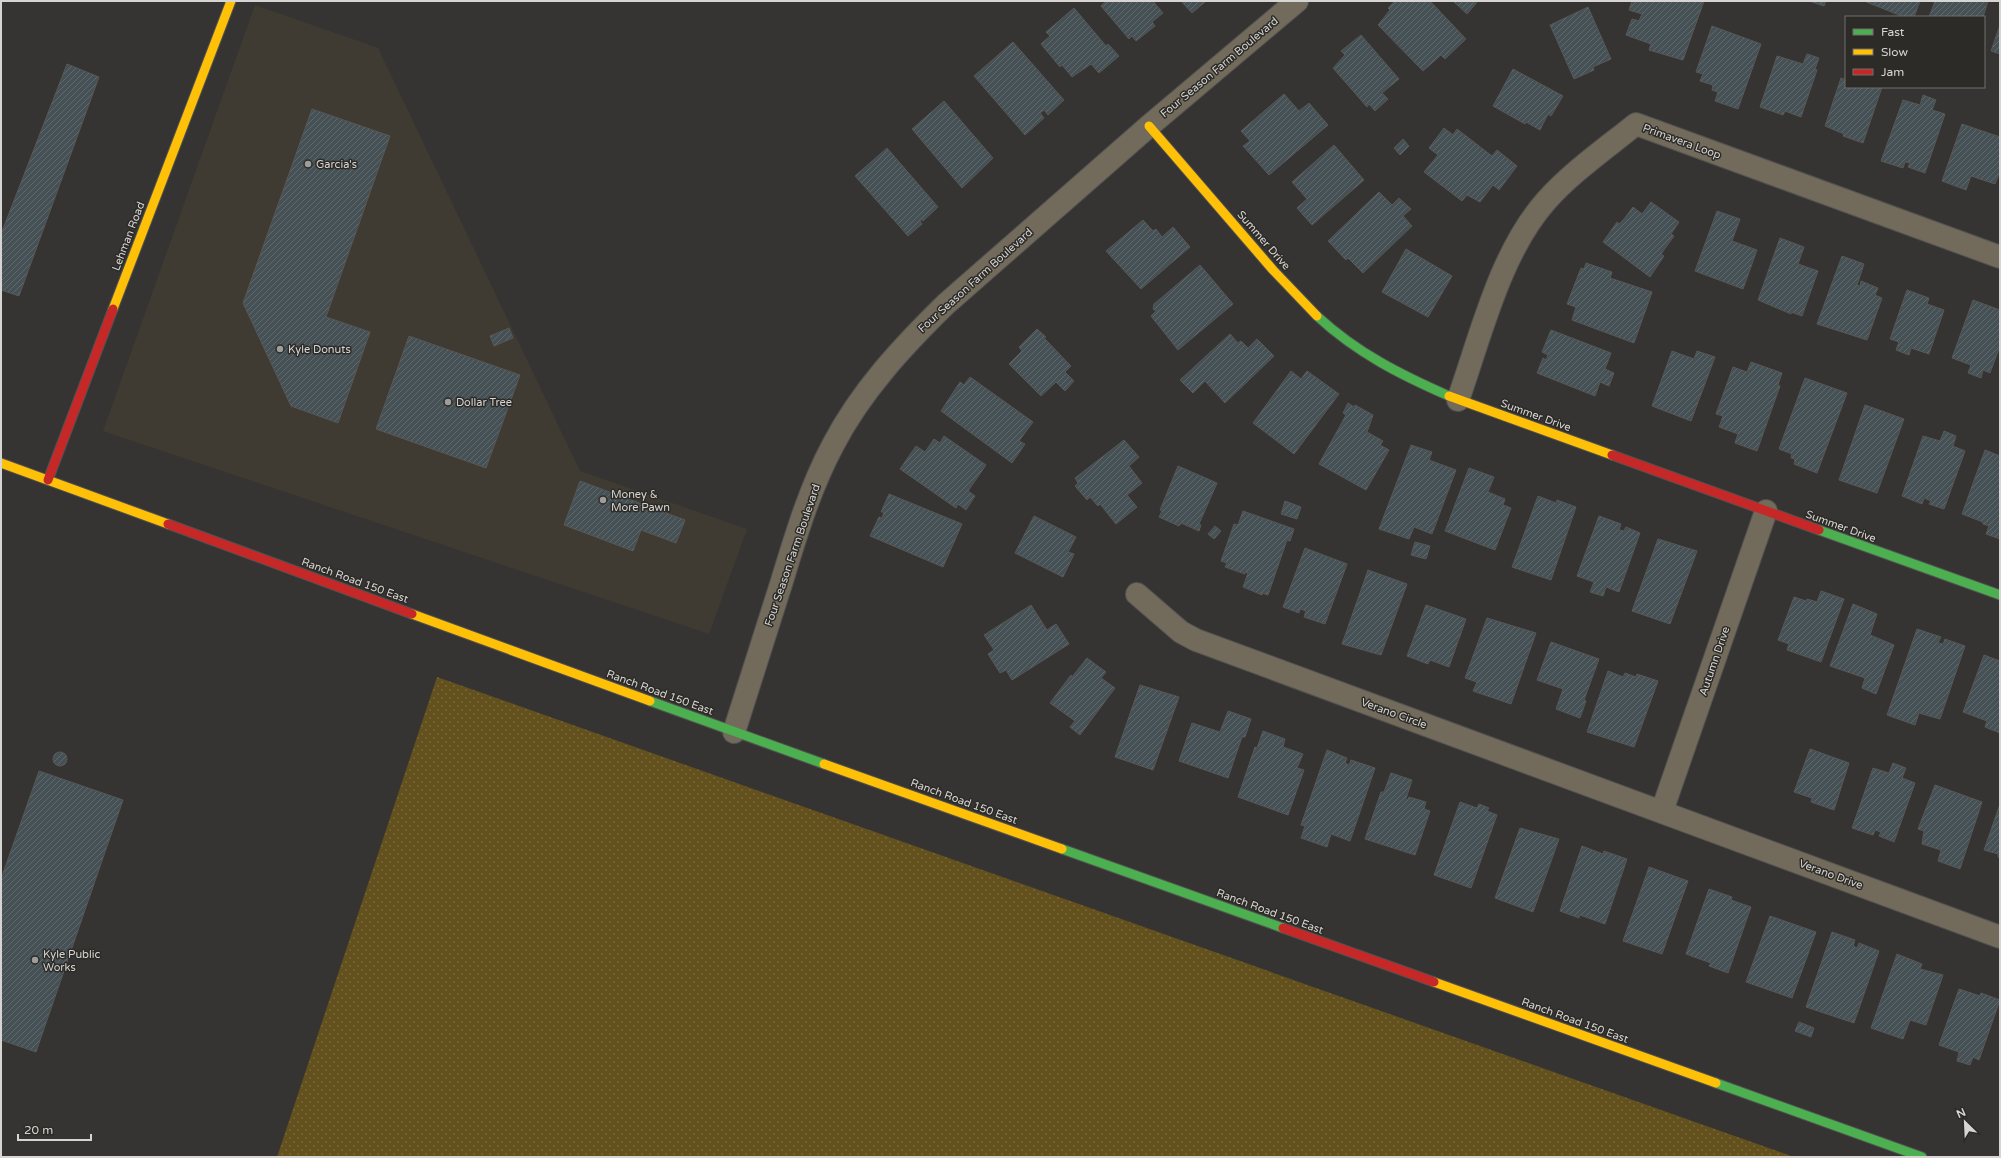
<svg xmlns="http://www.w3.org/2000/svg" width="2001" height="1158" font-family="'Varela Round',sans-serif">
<style>
.built{fill:#3f3b32}
.grass{fill:url(#grass-dots)}
.building{fill:url(#building-hatch);stroke:#575756}
.lines{fill:none;stroke-linecap:round;stroke-linejoin:round}
.street-casing{stroke:#525150;stroke-width:24}
.fast-casing{stroke:#525150;stroke-width:11}
.slow-casing{stroke:#525150;stroke-width:11}
.jam-casing{stroke:#525150;stroke-width:11}
.street{stroke:#726b5b;stroke-width:22}
.fast{stroke:#4caf50;stroke-width:9}
.slow{stroke:#ffc107;stroke-width:9}
.jam{stroke:#c62828;stroke-width:9}
.poi-dot{fill:#9e9d9b;stroke:#2d2b27;stroke-width:1.5}
.labels{text-anchor:middle;stroke-width:3;stroke-linejoin:round;paint-order:stroke}
.street-label{font-size:11px;fill:#d6d5d3;stroke:#2d2b27}
.poi-label{font-size:11px;fill:#d6d5d3;stroke:#2d2b27;text-anchor:start}
</style>
<defs>
<pattern id="grass-dots" width="8" height="8" patternUnits="userSpaceOnUse"><rect width="8" height="8" fill="#62501d"/><path d="M2 2h.1M6 6h.1" fill="none" stroke="#78683d" stroke-width="1.8" stroke-linecap="round"/></pattern>
<pattern id="building-hatch" width="6" height="6" patternUnits="userSpaceOnUse"><rect width="6" height="6" fill="#455155"/><path d="M-1 1l2-2M0 6l6-6M5 7l2-2" fill="none" stroke="#5f696d"/></pattern>
</defs>
<rect width="100%" height="100%" fill="#363432"/>
<path class="built" d="M255,5L378,48L580,471L747,529L709,634L103,431Z"/>
<path class="grass" d="M437,677L1794,1157H277Z"/>
<g class="building">
<path d="M1106,1H1153L1163,13L1152,22L1155,26L1136,41L1132,36L1129,39L1101,6Z"/>
<path d="M1181,1H1206L1192,13Z"/>
<path d="M1395,1H1430L1466,39L1445,59L1441,55L1423,71L1378,25L1390,10L1388,8Z"/>
<path d="M1453,1H1478L1467,14Z"/>
<path d="M1632,1H1704L1683,60L1649,50L1651,44L1626,35L1632,19L1639,21L1642,14L1629,10Z"/>
<path d="M1809,1H1826L1824,6Z"/>
<path d="M1864,1H1920L1914,17H1904Z"/>
<path d="M1935,1H1988L1983,17H1929Z"/>
<path d="M1588,7L1611,59L1593,67L1594,70L1574,79L1550,25Z"/>
<path d="M1074,8L1106,46L1108,44L1119,56L1099,73L1091,64L1072,77L1062,65L1060,67L1041,44L1050,36L1046,32Z"/>
<path d="M2000,25V54L1991,51Z"/>
<path d="M1712,26L1761,44L1738,109L1715,101L1718,92L1712,90L1713,85L1700,81L1703,74L1696,72Z"/>
<path d="M1361,35L1399,79L1382,93L1388,99L1375,111L1369,104L1367,107L1333,68L1345,55L1341,51Z"/>
<path d="M1013,42L1064,100L1048,115L1044,110L1040,113L1044,118L1025,135L974,76Z"/>
<path d="M1807,54L1819,58L1815,69L1817,70L1801,117L1785,111L1783,115L1760,107L1777,56L1803,64Z"/>
<path d="M67,64L99,77L19,296L1,290V234Z"/>
<path d="M1513,69L1563,96L1551,116L1548,114L1540,130L1526,122L1525,124L1493,106Z"/>
<path d="M1841,78L1846,80V87H1882L1863,143L1843,136L1844,134L1825,126Z"/>
<path d="M1284,94L1299,111L1309,103L1328,125L1269,175L1243,146L1250,141L1241,131Z"/>
<path d="M1923,95L1936,100L1932,110L1945,114L1925,173L1908,167L1910,163L1905,162L1903,168L1881,161L1903,100L1920,105Z"/>
<path d="M944,101L993,158L962,188L912,129Z"/>
<path d="M312,109L390,136L326,317L370,332L338,423L291,406L243,303Z"/>
<path d="M1962,124L2000,137V171L1995,184L1971,176L1966,190L1942,181Z"/>
<path d="M1444,128L1453,135L1457,129L1492,156L1497,150L1517,166L1499,190L1493,185L1480,202L1467,195L1462,201L1424,172L1438,155L1429,148Z"/>
<path d="M1403,139L1409,146L1400,155L1394,148Z"/>
<path d="M1334,145L1364,180L1312,225L1297,208L1307,199L1292,182Z"/>
<path d="M887,148L938,207L923,221L921,219L920,221L922,224L908,236L855,176Z"/>
<path d="M1379,192L1392,205L1399,198L1411,209L1403,216L1412,226L1363,273L1348,258L1346,260L1328,241Z"/>
<path d="M1651,202L1679,222L1671,234L1674,236L1661,254L1664,256L1650,277L1603,242L1617,222L1619,224L1624,219L1633,207L1642,214Z"/>
<path d="M1717,211L1740,219L1732,241L1757,250L1743,289L1695,271Z"/>
<path d="M1143,220L1153,231L1156,229L1162,237L1173,227L1190,247L1141,289L1106,251Z"/>
<path d="M1780,238L1804,247L1798,264L1818,271L1802,316L1791,312V314L1758,300Z"/>
<path d="M1406,249L1452,276L1428,317L1382,292Z"/>
<path d="M1842,256L1864,264L1857,285L1860,286L1861,281L1878,288L1875,295L1882,298L1867,340L1817,324Z"/>
<path d="M1586,263L1612,272L1610,278L1652,292L1634,343L1572,320L1576,307L1567,304L1581,268L1584,269Z"/>
<path d="M1200,265L1233,304L1178,350L1151,316L1156,311L1153,309L1154,304Z"/>
<path d="M1907,290L1929,298L1927,304L1944,310L1929,354L1911,348L1909,355L1896,350L1899,342L1890,339Z"/>
<path d="M1973,300L2000,310L1998,317H2000V346L1990,373L1983,370L1981,378L1968,373L1971,365L1952,358Z"/>
<path d="M509,328L513,338L494,346L490,336Z"/>
<path d="M1037,329L1046,337L1044,338L1071,366L1065,372L1074,381L1065,391L1056,382L1041,396L1009,364L1022,351L1019,347Z"/>
<path d="M1551,330L1611,353L1605,369L1614,373L1609,386L1600,382L1595,396L1537,373L1543,358L1546,360L1548,355L1542,352Z"/>
<path d="M1230,334L1238,343L1241,341L1248,348L1257,339L1274,356L1225,403L1205,381L1193,393L1180,380Z"/>
<path d="M409,336L520,375L486,468L376,429Z"/>
<path d="M1672,351L1694,359L1697,351L1715,357L1691,421L1652,406Z"/>
<path d="M1751,362L1782,373L1778,385L1780,386L1757,451L1735,443L1738,434L1719,427L1723,416L1716,414L1733,367L1747,372Z"/>
<path d="M1291,371L1301,379L1307,371L1339,394L1294,454L1253,423Z"/>
<path d="M970,377L1033,422L1019,441L1025,444L1012,463L941,411L960,382L964,385Z"/>
<path d="M1805,378L1847,393L1817,473L1794,464L1795,459L1791,458L1792,454L1779,449Z"/>
<path d="M1348,403L1354,407L1355,405L1373,415L1367,432L1383,441L1380,445L1389,450L1366,490L1319,464L1346,415L1343,413Z"/>
<path d="M1865,405L1904,419L1877,493L1839,480Z"/>
<path d="M1944,431L1956,436L1953,446L1965,451L1944,509L1929,504L1931,501L1924,498L1922,504L1902,496L1923,436L1940,441Z"/>
<path d="M944,436L986,465L968,491L975,496L966,510L958,504L956,508L900,469L916,446L925,452L934,439L940,443Z"/>
<path d="M1124,440L1139,457L1129,466L1142,483L1127,495L1137,507L1116,524L1100,504L1098,506L1090,497L1087,500L1075,486L1078,483L1075,478Z"/>
<path d="M1411,445L1432,452L1429,460L1456,470L1432,534L1414,527L1409,539L1379,529Z"/>
<path d="M1985,450L2000,456V539L1986,534L1989,526L1983,524V522L1962,514Z"/>
<path d="M1178,466L1217,483L1199,524L1201,525L1199,531L1181,523L1179,526L1159,517L1162,511L1160,510Z"/>
<path d="M1469,468L1494,477L1488,492L1505,499L1503,505L1511,508L1495,550L1445,531Z"/>
<path d="M580,481L685,520L676,543L641,530L633,551L564,525Z"/>
<path d="M889,494L962,524L943,567L870,536L879,517L882,518L884,512H881Z"/>
<path d="M1538,496L1556,503L1557,500L1576,507L1551,580L1512,567Z"/>
<path d="M1285,501L1301,507L1297,519L1281,514Z"/>
<path d="M1243,511L1294,529L1290,541L1287,540L1268,595L1262,593V595L1243,587L1248,573L1245,572V574L1225,567L1227,563L1221,561L1234,524L1238,525Z"/>
<path d="M1034,516L1076,537L1068,552L1074,554L1063,577L1015,553Z"/>
<path d="M1599,516L1621,524L1619,530L1624,531L1626,527L1640,533L1619,592L1606,587L1603,596L1590,592L1594,582L1577,576Z"/>
<path d="M1215,526L1221,531L1214,539L1208,534Z"/>
<path d="M1658,539L1697,551L1670,624L1632,611Z"/>
<path d="M1415,542L1430,546L1426,559L1411,555Z"/>
<path d="M1305,548L1347,564L1325,624L1304,617L1306,611L1300,609L1299,613L1283,607Z"/>
<path d="M1368,570L1407,584L1381,655L1342,644Z"/>
<path d="M1821,591L1844,599L1821,662L1787,650L1789,644L1778,640L1794,597L1806,601L1807,599L1817,602Z"/>
<path d="M1853,604L1877,614L1870,635L1894,645L1876,694L1862,688L1865,678L1830,666Z"/>
<path d="M1031,605L1047,630L1056,624L1069,644L1012,680L1006,670L1000,673L988,654L994,650L984,635Z"/>
<path d="M1426,605L1466,619L1449,667L1430,660L1428,664L1407,656Z"/>
<path d="M1487,618L1536,633L1511,704L1473,691L1477,682L1465,678Z"/>
<path d="M1917,629L1941,637L1938,643L1943,644L1945,639L1965,646L1940,719L1919,713L1915,725L1887,715Z"/>
<path d="M1551,642L1599,659L1584,700L1586,701L1580,718L1556,709L1563,689L1537,680Z"/>
<path d="M1984,655L2000,661V733L1985,727L1987,721L1963,712Z"/>
<path d="M1087,658L1106,672L1101,678L1115,688L1080,735L1070,727L1075,721L1050,703L1071,675L1072,677Z"/>
<path d="M1608,671L1623,677L1625,673L1636,677L1637,674L1658,681L1634,747L1587,732Z"/>
<path d="M1140,685L1179,697L1153,770L1115,757Z"/>
<path d="M1228,711L1251,719L1245,737H1242L1228,778L1179,761L1192,723L1220,732Z"/>
<path d="M1263,731L1285,739L1283,747L1303,754L1297,768L1304,770L1288,815L1238,797L1255,747L1257,748Z"/>
<path d="M1810,749L1849,763L1834,810L1811,802L1812,798L1794,792Z"/>
<path d="M1327,750L1347,758L1345,763L1349,765L1351,760L1375,768L1350,841L1331,834L1327,847L1301,838L1305,826L1301,825Z"/>
<circle cx="60" cy="759" r="7"/>
<path d="M1893,763L1906,768L1902,778L1915,783L1894,842L1879,836L1881,832L1875,830L1873,835L1852,828L1873,768L1889,773Z"/>
<path d="M39,771L123,800L36,1052L1,1040V879Z"/>
<path d="M1391,773L1412,780L1406,799L1408,800L1409,797L1426,802L1424,809L1430,811L1415,855L1365,839L1381,792H1384Z"/>
<path d="M1935,785L1982,802L1960,869L1938,861L1941,850L1922,844L1924,831L1918,829Z"/>
<path d="M1460,802L1477,808L1479,804L1489,808L1487,811L1497,815L1471,888L1434,875Z"/>
<path d="M2000,804V858L1998,857V854L1984,850Z"/>
<path d="M1520,828L1559,839L1533,912L1495,898Z"/>
<path d="M1582,846L1603,854L1604,851L1627,859L1605,924L1580,915L1579,918L1560,911Z"/>
<path d="M1649,867L1688,881L1662,954L1623,941Z"/>
<path d="M1709,889L1732,897L1731,900L1751,907L1728,973L1709,966L1711,963L1686,954Z"/>
<path d="M1770,916L1816,932L1792,998L1746,982Z"/>
<path d="M1832,932L1855,940L1853,946L1857,948L1859,943L1879,951L1854,1023L1806,1007Z"/>
<path d="M1897,954L1922,964L1920,969L1943,975L1926,1025L1910,1020L1903,1039L1871,1028Z"/>
<path d="M1959,989L1980,996L1981,993L2000,1000L1979,1060L1973,1057L1970,1065L1957,1061L1959,1052L1939,1045Z"/>
<path d="M1799,1022L1814,1028L1811,1037L1795,1031Z"/>
</g>
<g class="lines">
<defs>
<g id="street">
<path d="M1458,400C1481,335 1500,253 1546,201C1572,172 1605,149 1636,124L2000,257"/>
<path d="M1137,594L1181,632L1196,640L2000,937"/>
<path d="M734,732C750,682 766,631 782,581C796,535 810,488 833,445C861,391 903,346 946,304L1149,126L1297,1"/>
<path d="M1662,811L1766,511"/>
</g>
<g id="fast">
<path d="M1317,316C1357,353 1401,375 1449,396"/>
<path d="M1819,530L2000,595"/>
<path d="M650,701L824,764"/>
<path d="M1062,849L1283,928"/>
<path d="M1716,1083L1922,1157"/>
</g>
<g id="slow">
<path d="M1149,126L1273,270L1317,316"/>
<path d="M113,309L231,1"/>
<path d="M1449,396L1612,455"/>
<path d="M1,463L168,524"/>
<path d="M412,614L650,701"/>
<path d="M824,764L1062,849"/>
<path d="M1434,982L1716,1083"/>
</g>
<g id="jam">
<path d="M1612,455L1819,530"/>
<path d="M48,480L113,309"/>
<path d="M168,524L412,614"/>
<path d="M1283,928L1434,982"/>
</g>
</defs>
<use href="#street" class="street-casing"/>
<use href="#fast" class="fast-casing"/>
<use href="#slow" class="slow-casing"/>
<use href="#jam" class="jam-casing"/>
<use href="#street" class="street"/>
<use href="#fast" class="fast"/>
<use href="#slow" class="slow"/>
<use href="#jam" class="jam"/>
</g>
<g class="poi-dot">
<circle cx="308" cy="164" r="4"/>
<circle cx="280" cy="349" r="4"/>
<circle cx="448" cy="402" r="4"/>
<circle cx="603" cy="500" r="4"/>
<circle cx="35" cy="960" r="4"/>
</g>
<g class="labels">
<g class="street-label">
<text transform="translate(1219 67) rotate(-40)" y="4">Four Season Farm Boulevard</text>
<text transform="translate(1682 141) rotate(20)" y="4">Primavera Loop</text>
<text transform="translate(128 236) rotate(-69)" y="4">Lehman Road</text>
<text transform="translate(1264 240) rotate(49)" y="4">Summer Drive</text>
<text transform="translate(975 280) rotate(-42)" y="4">Four Season Farm Boulevard</text>
<text transform="translate(1536 415) rotate(20)" y="4">Summer Drive</text>
<text transform="translate(1841 526) rotate(20)" y="4">Summer Drive</text>
<text transform="translate(792 555) rotate(-71)" y="4">Four Season Farm Boulevard</text>
<text transform="translate(355 580) rotate(20)" y="4">Ranch Road 150 East</text>
<text transform="translate(1714 661) rotate(-71)" y="4">Autumn Drive</text>
<text transform="translate(660 692) rotate(20)" y="4">Ranch Road 150 East</text>
<text transform="translate(1394 713) rotate(20)" y="4">Verano Circle</text>
<text transform="translate(964 801) rotate(20)" y="4">Ranch Road 150 East</text>
<text transform="translate(1831 874) rotate(20)" y="4">Verano Drive</text>
<text transform="translate(1270 911) rotate(20)" y="4">Ranch Road 150 East</text>
<text transform="translate(1575 1020) rotate(20)" y="4">Ranch Road 150 East</text>
</g>
<g class="poi-label">
<text x="316" y="168">Garcia's</text>
<text x="288" y="353">Kyle Donuts</text>
<text x="456" y="406">Dollar Tree</text>
<text x="611" y="498">Money &amp;<tspan x="611" dy="13">More Pawn</tspan></text>
<text x="43" y="958">Kyle Public<tspan x="43" dy="13">Works</tspan></text>
</g>
</g>
<rect width="2001" height="1158" fill="none" stroke="#d6d5d3" stroke-width="4"/>
<rect x="1845" y="16" width="140" height="72" fill="#2d2b27" stroke="#716f6c"/>
<rect x="1853" y="29" width="20" height="6" fill="#4caf50" stroke="#716f6c"/>
<text x="1881" y="36" font-size="12" fill="#d6d5d3">Fast</text>
<rect x="1853" y="49" width="20" height="6" fill="#ffc107" stroke="#716f6c"/>
<text x="1881" y="56" font-size="12" fill="#d6d5d3">Slow</text>
<rect x="1853" y="69" width="20" height="6" fill="#c62828" stroke="#716f6c"/>
<text x="1881" y="76" font-size="12" fill="#d6d5d3">Jam</text>
<g transform="translate(1965 1122) rotate(336)" stroke="#2d2b27" stroke-width="3" paint-order="stroke">
<path d="M0-3L7 15L0 10L-7 15Z" fill="#d6d5d3"/>
<text y="-6" font-size="11" font-weight="bold" text-anchor="middle" fill="#d6d5d3">N</text>
</g>
<path d="M18 1134v6h73v-6" fill="none" stroke="#d6d5d3" stroke-width="2"/>
<text x="24" y="1134" font-size="12" fill="#d6d5d3" stroke="#2d2b27" stroke-width="3" paint-order="stroke">20 m</text>
</svg>
